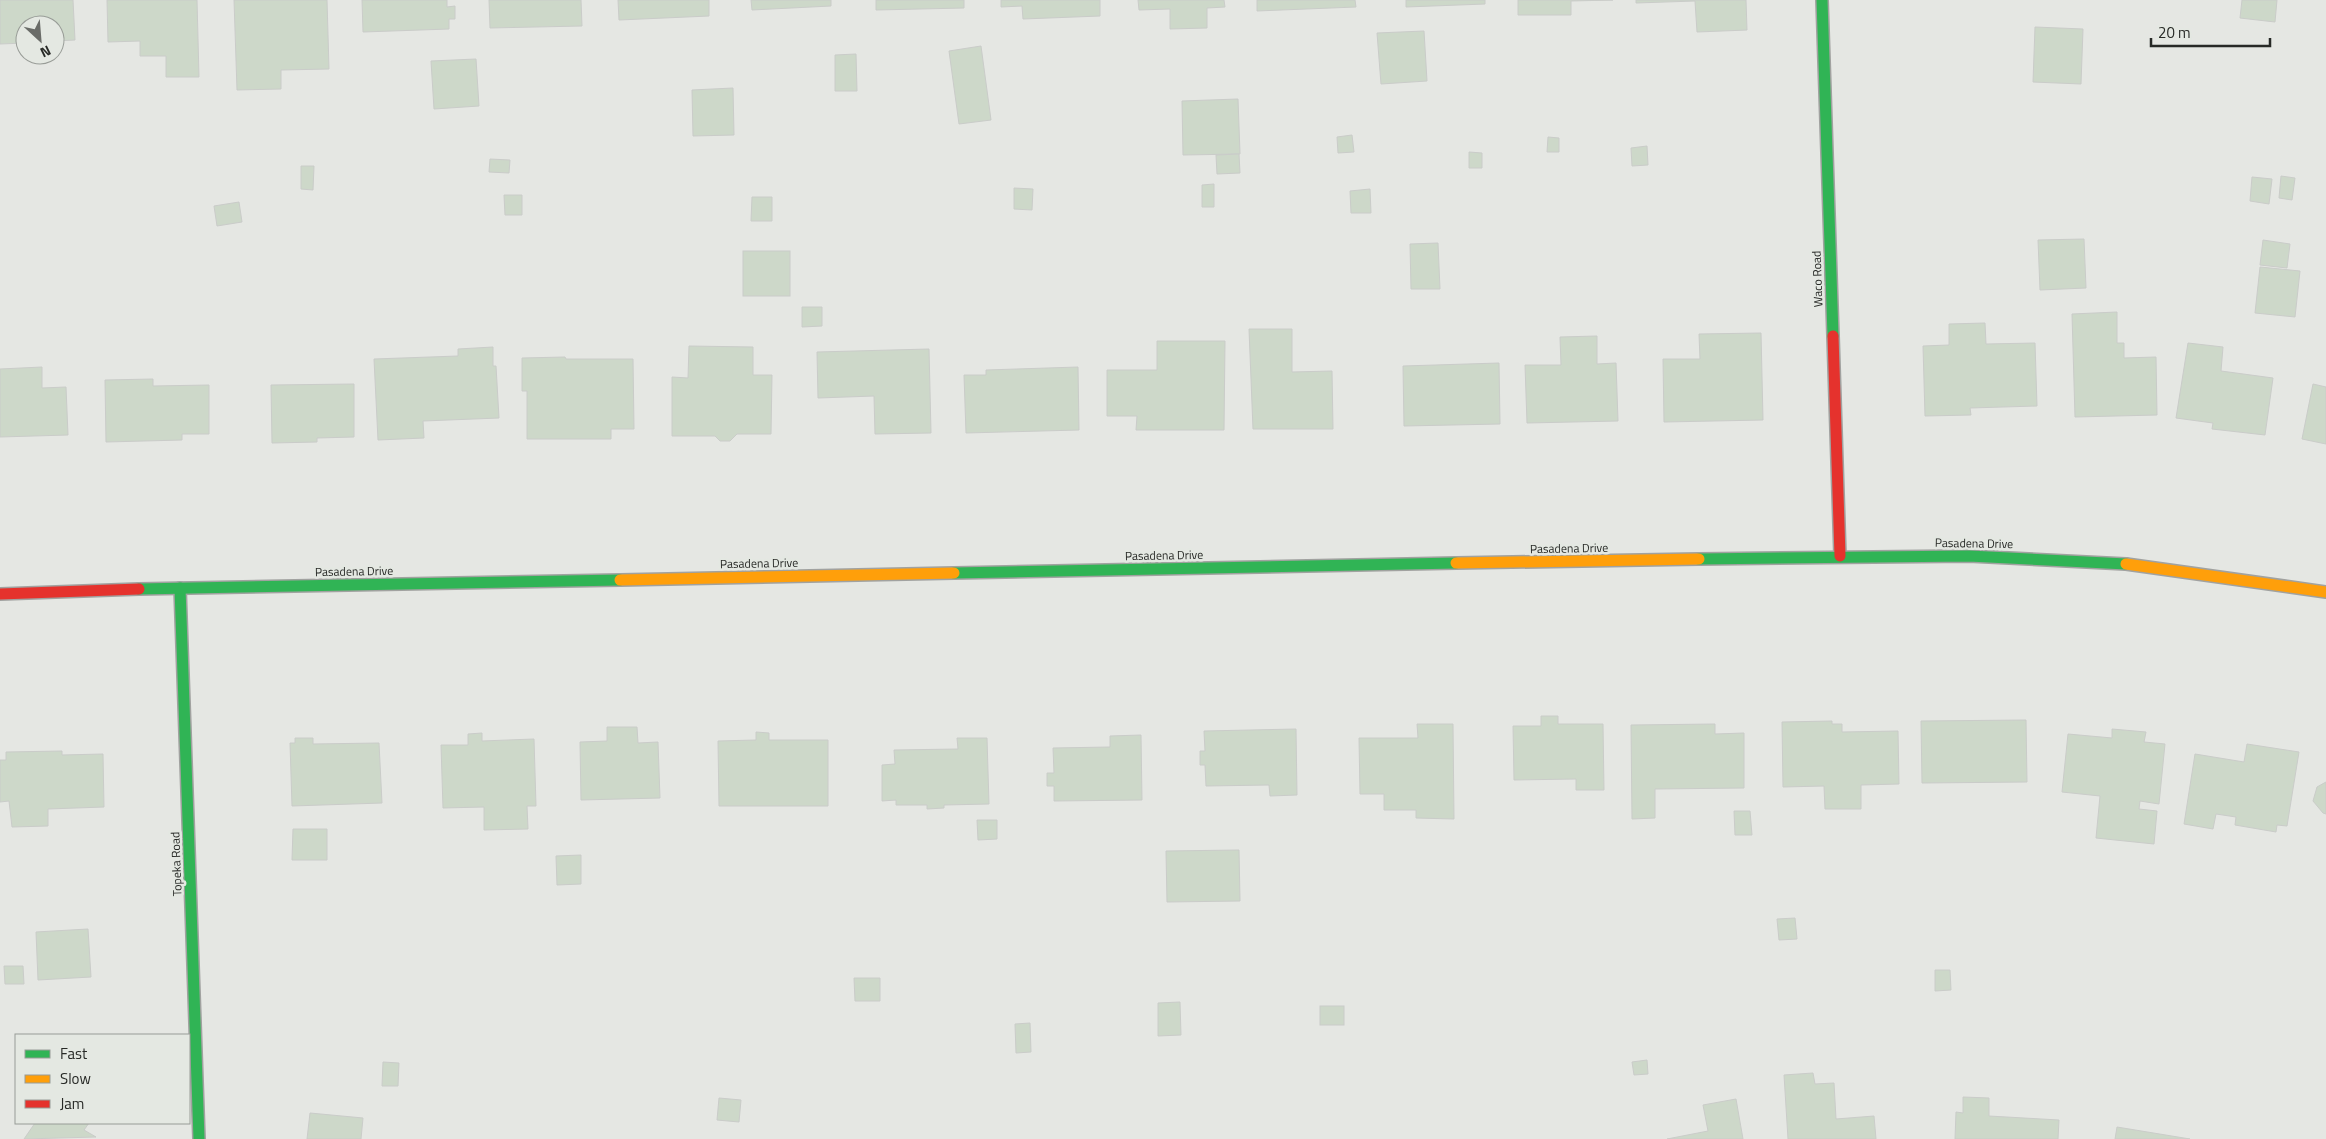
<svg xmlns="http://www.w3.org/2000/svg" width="2326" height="1139" viewBox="0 0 2326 1139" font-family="'Titillium Web',sans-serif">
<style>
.building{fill:#cdd8c9;stroke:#caccc9}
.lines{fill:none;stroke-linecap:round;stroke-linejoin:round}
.fast-casing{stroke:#a1a2a0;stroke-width:14}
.slow-casing{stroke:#a1a2a0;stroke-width:14}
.jam-casing{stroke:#a1a2a0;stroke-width:14}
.fast{stroke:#30b455;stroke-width:11}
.slow{stroke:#ff9f0a;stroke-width:11}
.jam{stroke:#e5322d;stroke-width:11}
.labels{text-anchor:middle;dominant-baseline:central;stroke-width:5;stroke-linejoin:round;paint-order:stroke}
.street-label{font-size:12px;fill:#272926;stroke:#e4e8e2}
</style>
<rect width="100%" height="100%" fill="#e5e7e3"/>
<g class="building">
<polygon points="0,0 73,0 75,40 55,41 55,25 25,25 25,43 0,44"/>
<polygon points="107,0 197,0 199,77 166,77 166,56 140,56 140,41 108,42"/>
<polygon points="234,0 327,0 329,69 281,70 281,89 237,90"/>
<polygon points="362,0 447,0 447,7 455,6 455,19 449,19 449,29 363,32"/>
<polygon points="489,0 581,0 582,26 490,28"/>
<polygon points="618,0 709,0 709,16 619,20"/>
<polygon points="751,0 831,0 831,6 752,10"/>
<polygon points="876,0 964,0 964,8 876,10"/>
<polygon points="1001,0 1100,0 1100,16 1023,19 1022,6 1001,7"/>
<polygon points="1138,0 1224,0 1225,7 1207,8 1207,28 1170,29 1170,9 1139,10"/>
<polygon points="1257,0 1355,0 1356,7 1257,11"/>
<polygon points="1406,0 1485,0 1485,4 1406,7"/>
<polygon points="1518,0 1613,0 1571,1 1571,15 1518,15"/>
<polygon points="1636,0 1746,0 1747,30 1697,32 1695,1 1636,3"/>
<polygon points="2242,0 2277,0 2275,22 2240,18"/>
<polygon points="2035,27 2083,29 2081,84 2033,82"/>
<polygon points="1424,31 1427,81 1381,84 1377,33"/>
<polygon points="981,46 991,120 959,124 949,51"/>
<polygon points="856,54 857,91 835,91 835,55"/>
<polygon points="476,59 479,106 434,109 431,61"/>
<polygon points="733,88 734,135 693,136 692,90"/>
<polygon points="1238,99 1240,154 1183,155 1182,101"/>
<polygon points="1352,135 1354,152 1338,153 1337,137"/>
<polygon points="1548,137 1559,138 1559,152 1547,152"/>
<polygon points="1647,146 1648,165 1632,166 1631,148"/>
<polygon points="1469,152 1482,153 1482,168 1469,168"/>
<polygon points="1239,154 1240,173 1217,174 1216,155"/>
<polygon points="490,159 510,160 509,173 489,172"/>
<polygon points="301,166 314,166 313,190 301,189"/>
<polygon points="2281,176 2295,178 2292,200 2279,198"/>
<polygon points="2252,177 2272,179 2269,204 2250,201"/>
<polygon points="1214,184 1214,207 1202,207 1202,185"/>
<polygon points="1014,188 1033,189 1032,210 1014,209"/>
<polygon points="1370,189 1371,213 1351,213 1350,191"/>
<polygon points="504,195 522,195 522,215 505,215"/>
<polygon points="752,197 772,197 772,221 751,221"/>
<polygon points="239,202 242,222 217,226 214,206"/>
<polygon points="2084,239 2086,288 2040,290 2038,240"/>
<polygon points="2263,240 2290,244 2287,268 2260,265"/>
<polygon points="1438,243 1440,289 1411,289 1410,244"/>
<rect x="743" y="251" width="47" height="45"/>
<polygon points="2260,267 2300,271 2295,317 2255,313"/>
<polygon points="802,307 822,307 822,326 802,327"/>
<polygon points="2117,312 2117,343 2124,343 2124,358 2156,357 2157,415 2075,417 2072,314"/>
<polygon points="1985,323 1986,344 2035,343 2037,406 1970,408 1971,415 1925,416 1923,346 1949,345 1949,324"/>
<polygon points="1249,329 1292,329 1292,372 1332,371 1333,429 1253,429"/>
<polygon points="1761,333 1763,420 1664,422 1663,359 1700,359 1699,334"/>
<polygon points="1597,336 1597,364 1616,363 1618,421 1527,423 1525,365 1561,365 1560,337"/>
<polygon points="1157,341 1225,341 1224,430 1136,430 1137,416 1107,416 1107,370 1157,370"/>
<polygon points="2188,343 2223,347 2221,371 2273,378 2265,435 2212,429 2213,423 2176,418"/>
<polygon points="689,346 753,347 753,375 772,375 771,434 737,434 730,441 720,441 715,436 672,436 672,377 688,378"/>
<polygon points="493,347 493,366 496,366 499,418 423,421 424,438 378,440 374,359 458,356 458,349"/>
<polygon points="929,349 931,433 875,434 874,396 818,398 817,352"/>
<polygon points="565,357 566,359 633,359 634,429 611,429 611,439 527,439 527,391 522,391 522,358"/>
<polygon points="1499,363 1500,424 1404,426 1403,366"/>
<polygon points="42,367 42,388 66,387 68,435 0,437 0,369"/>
<polygon points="1078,367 1079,430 966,433 964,375 986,375 986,370"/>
<polygon points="153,379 153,386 209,385 209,434 182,434 182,440 106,442 105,380"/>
<polygon points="354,384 354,437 317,438 317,442 272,443 271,385"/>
<polygon points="2313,384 2326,387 2326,444 2302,439"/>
<polygon points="1541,716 1558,716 1558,724 1603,724 1604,790 1576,790 1576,779 1514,780 1513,726 1541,726"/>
<polygon points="2026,720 2027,782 1922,783 1921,721"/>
<polygon points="1832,721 1832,724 1842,724 1842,732 1898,731 1899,784 1861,785 1861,809 1825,809 1824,786 1783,787 1782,722"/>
<polygon points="1417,724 1453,724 1454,819 1416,818 1416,810 1384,810 1384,794 1360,794 1359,738 1418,738"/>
<polygon points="1715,724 1715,734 1744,733 1744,788 1655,789 1655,818 1632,819 1631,725"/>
<polygon points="607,727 637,727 638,743 658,742 660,798 581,800 580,742 607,741"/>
<polygon points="1296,729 1297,795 1270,796 1269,785 1206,786 1205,765 1200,765 1200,751 1205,751 1204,731"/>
<polygon points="2112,729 2146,732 2144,742 2165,744 2159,804 2140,801 2139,809 2157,811 2154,844 2096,838 2100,796 2062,792 2068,734 2112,738"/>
<polygon points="756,732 769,733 769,740 828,740 828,806 719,806 718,741 756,740"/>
<polygon points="482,733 482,741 534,739 536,806 527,806 528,829 484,830 484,807 443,808 441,745 468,745 468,734"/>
<polygon points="1141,735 1142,800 1054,801 1054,786 1047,786 1047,773 1054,773 1053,748 1110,747 1110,736"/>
<polygon points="295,738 313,738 313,744 379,743 382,803 292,806 290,743 295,743"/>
<polygon points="957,738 987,738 989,804 944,805 944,808 927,809 927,805 896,805 896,800 882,801 882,765 895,764 894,750 958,749"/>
<polygon points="2247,744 2299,752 2287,826 2277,825 2276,832 2235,825 2236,817 2216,814 2213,829 2184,824 2195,754 2244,762"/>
<polygon points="62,751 62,755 103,754 104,807 48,809 48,826 12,827 9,801 0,802 0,760 6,760 6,752"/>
<polygon points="2326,782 2326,814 2323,813 2313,801 2317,787"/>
<polygon points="1734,811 1750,811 1752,835 1735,835"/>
<polygon points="977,820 997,820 997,839 978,840"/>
<polygon points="293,829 327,829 327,860 292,860"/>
<polygon points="1239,850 1240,901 1167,902 1166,851"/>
<polygon points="581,855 581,884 557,885 556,856"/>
<polygon points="1795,918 1797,939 1779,940 1777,919"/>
<polygon points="88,929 91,977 38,980 36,932"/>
<polygon points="4,966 23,966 24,984 5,984"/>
<polygon points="1935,970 1950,970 1951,990 1935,991"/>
<polygon points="854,978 880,978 880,1001 855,1001"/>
<polygon points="1180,1002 1181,1035 1158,1036 1158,1003"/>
<rect x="1320" y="1006" width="24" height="19"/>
<polygon points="1030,1023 1031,1052 1016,1053 1015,1024"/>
<polygon points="1647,1060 1648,1074 1634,1075 1632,1062"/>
<polygon points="383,1062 399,1063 398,1086 382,1086"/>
<polygon points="1813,1073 1815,1084 1834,1083 1836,1119 1874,1116 1876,1139 1788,1139 1784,1075"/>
<polygon points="1963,1097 1989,1098 1989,1116 2059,1120 2058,1139 1955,1139 1956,1112 1963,1113"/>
<polygon points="719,1098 741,1100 739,1122 717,1120"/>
<polygon points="1736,1099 1743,1139 1667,1139 1708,1131 1703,1105"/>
<polygon points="310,1113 363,1118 361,1139 307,1139"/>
<polygon points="35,1123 89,1123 84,1130 96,1137 24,1139"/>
<polygon points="2117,1127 2190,1139 2115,1139"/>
</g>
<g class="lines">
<defs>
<g id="fast">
<polyline points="1822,0 1833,336"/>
<polyline points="1699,559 1969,556 2126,564"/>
<polyline points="954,573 1456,563"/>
<polyline points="180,588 199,1139"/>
<polyline points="139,589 620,580"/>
</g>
<g id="slow">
<polyline points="1456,563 1699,559"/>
<polyline points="2126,564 2326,592"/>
<polyline points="620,580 954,573"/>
</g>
<g id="jam">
<polyline points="1833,336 1840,556"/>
<polyline points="0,594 139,589"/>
</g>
</defs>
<use href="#fast" class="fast-casing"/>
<use href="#slow" class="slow-casing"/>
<use href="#jam" class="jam-casing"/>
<use href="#fast" class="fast"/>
<use href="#slow" class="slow"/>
<use href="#jam" class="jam"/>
</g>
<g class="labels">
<g class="street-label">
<text transform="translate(1817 279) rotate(-92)">Waco Road</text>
<text transform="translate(1974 543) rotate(1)">Pasadena Drive</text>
<text transform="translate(1569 548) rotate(-1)">Pasadena Drive</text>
<text transform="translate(1164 555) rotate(-1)">Pasadena Drive</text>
<text transform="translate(759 563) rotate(-1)">Pasadena Drive</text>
<text transform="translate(354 571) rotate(-1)">Pasadena Drive</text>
<text transform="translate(176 864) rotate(-92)">Topeka Road</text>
</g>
</g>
<rect x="15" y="1034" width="175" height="90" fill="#e4e8e2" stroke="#989c97"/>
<rect x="25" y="1050" width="25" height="8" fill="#30b455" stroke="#989c97"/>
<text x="60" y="1059" font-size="15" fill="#272926">Fast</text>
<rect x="25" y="1075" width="25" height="8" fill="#ff9f0a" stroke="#989c97"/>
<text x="60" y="1084" font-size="15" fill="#272926">Slow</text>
<rect x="25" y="1100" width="25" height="8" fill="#e5322d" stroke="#989c97"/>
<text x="60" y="1109" font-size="15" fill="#272926">Jam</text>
<g transform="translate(40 40) rotate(154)"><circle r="24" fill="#e4e8e2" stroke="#989c97"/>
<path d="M0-4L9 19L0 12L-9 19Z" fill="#6a6c68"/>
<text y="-8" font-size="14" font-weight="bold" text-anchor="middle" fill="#272926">N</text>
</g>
<path d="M2151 38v8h119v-8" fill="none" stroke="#272926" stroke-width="2.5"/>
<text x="2158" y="38" font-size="15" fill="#272926" stroke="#e4e8e2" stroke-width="4" paint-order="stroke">20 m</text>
</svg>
